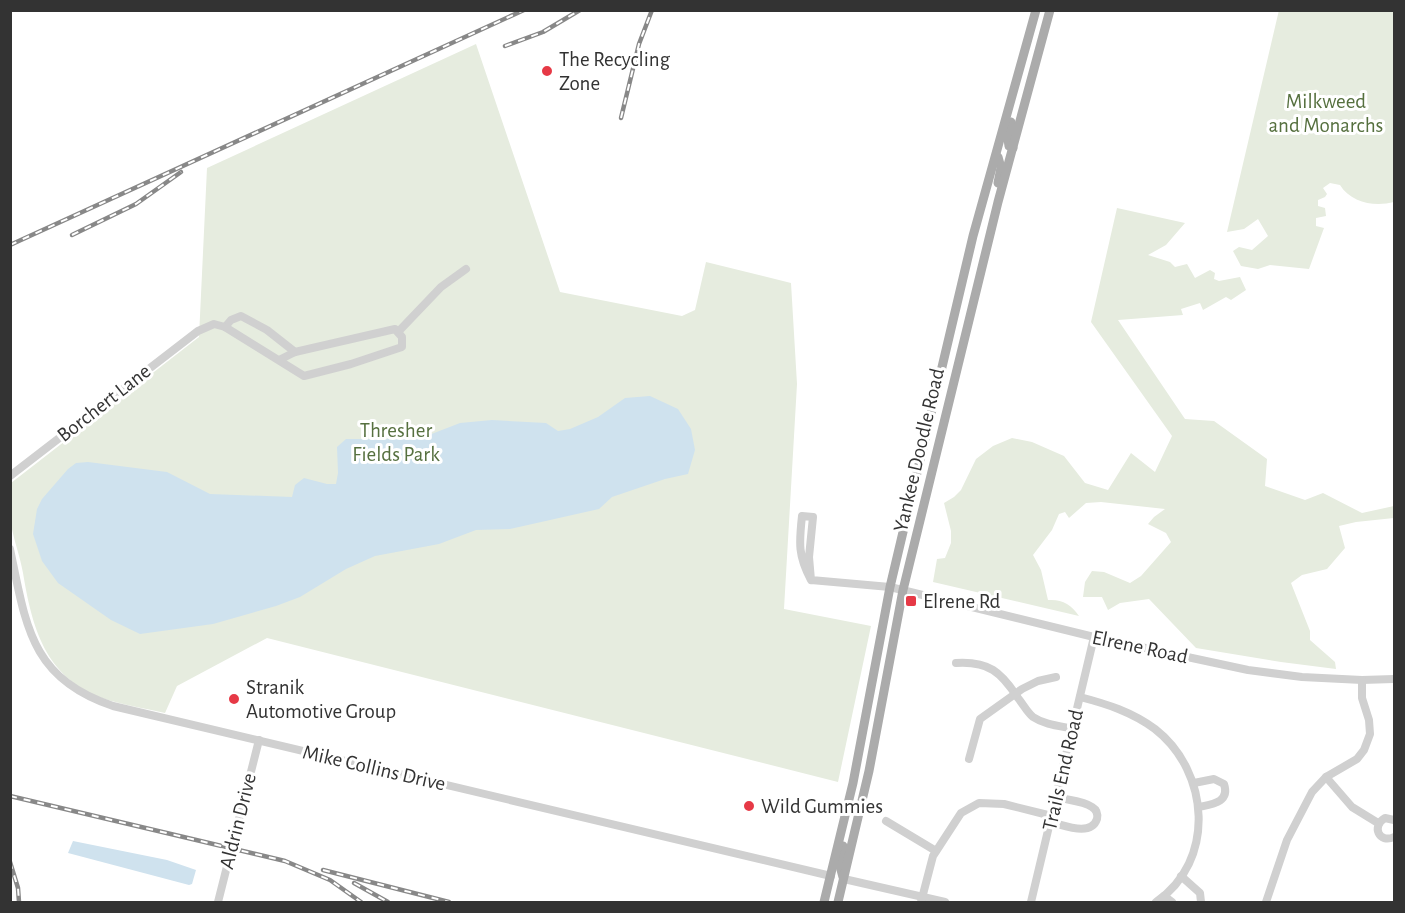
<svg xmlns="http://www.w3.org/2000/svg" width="1405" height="913" viewBox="0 0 1405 913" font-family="'Alegreya Sans',sans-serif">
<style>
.green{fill:#e6ecdf}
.water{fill:#cfe2ee}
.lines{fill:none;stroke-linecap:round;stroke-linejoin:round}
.minor{stroke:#d0d0d0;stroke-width:8}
.major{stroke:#ababab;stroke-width:9}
.rail-casing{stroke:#888;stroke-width:4.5}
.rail{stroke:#fff;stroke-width:2;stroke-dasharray:7;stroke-linecap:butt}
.poi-dot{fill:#e63946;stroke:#fff;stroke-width:2}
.labels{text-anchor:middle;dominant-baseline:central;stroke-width:6;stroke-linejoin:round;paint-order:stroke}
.poi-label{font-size:21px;fill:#333;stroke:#fff;text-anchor:start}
.park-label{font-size:21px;fill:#56703f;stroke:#fff}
.street-label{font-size:21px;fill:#333;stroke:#fff}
</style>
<rect width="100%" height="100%" fill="#fff"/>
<g class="green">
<path d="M1279 10 1394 11V202C1375 207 1351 203 1340 185L1330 183 1323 188 1327 194 1325 197 1318 200V206L1325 208 1326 216 1316 218V226L1324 228 1309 269 1270 265 1258 269 1241 266 1233 251 1239 247 1252 250 1268 236 1258 219 1244 229 1227 232Z"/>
<path d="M476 44 560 292 682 316 695 310 706 262 791 283 797 384 784 609 871 626 838 782 267 638 177 686 165 713C144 708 122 705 102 698 45 677 32 627 23 573 20 556 14 541 11 524 8 511 11 496 11 483L199 337 207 168Z"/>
<path d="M1117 208 1185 223 1166 245 1148 255 1170 262 1175 267 1187 264 1195 278 1210 270 1215 273 1214 279 1219 281 1240 277 1246 290 1231 300 1226 297 1203 310 1200 303 1181 309 1183 315 1118 320 1185 419 1214 421 1267 459 1265 486 1305 500 1323 493 1362 513 1394 506V518L1356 522 1339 526 1345 548 1327 569 1302 575 1291 583 1310 631V640L1335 662 1336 669 1281 662 1196 648 1149 599 1120 603 1108 610 1102 597H1083L1085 582 1092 571 1104 572 1130 583 1141 576 1171 542 1166 533 1148 524 1154 517 1165 509 1101 502 1086 503 1069 518 1065 512 1059 514 1052 530 1033 555 1041 570 1048 600C1062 599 1071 604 1079 616L933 582 937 559 945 558 951 543V531L944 503 954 497 961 490 976 459 993 446 1012 438 1032 442 1064 456 1085 483 1108 490 1131 453 1155 472 1172 436 1091 322Z"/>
</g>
<g class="water">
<polygon points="650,396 678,409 691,429 695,450 688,474 665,479 612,497 599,509 510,529 476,530 439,544 375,556 346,569 300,597 276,606 213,624 140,634 111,620 58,583 42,561 33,534 37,509 42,499 68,469 76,463 88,462 167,472 210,494 292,497 295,485 304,478 327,484 336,484 338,473 337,447 346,439 386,439 429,435 460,423 492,420 546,423 558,431 570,429 598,417 625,398"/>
<polygon points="73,841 167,860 196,870 192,884 189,885 68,853"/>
</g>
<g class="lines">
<g class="minor">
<polyline points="225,327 231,320 241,316 267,330 295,352"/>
<polyline points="398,332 441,287 466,269"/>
<polyline points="10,476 198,331 214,324 225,327 304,376 351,364 402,347 402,337 395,329 295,352 279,360"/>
<path d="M10 549C26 625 30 678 113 706L831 876"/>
<path d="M811 580C798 556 799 543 802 516L813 517 809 557 811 580 890 587 1094 637 1248 670 1302 677 1362 680 1394 679"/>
<path d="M956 663C989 661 1001 672 1018 698 1023 704 1027 712 1033 717 1045 725 1060 726 1074 729"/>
<path d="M1080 697C1107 704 1132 712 1155 729 1210 772 1216 861 1156 902"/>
<polyline points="969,759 980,719 1022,689 1038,681 1056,677"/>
<polyline points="1326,777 1352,807 1378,823"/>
<path d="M1194 783 1214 779 1224 784C1230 802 1213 804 1199 807"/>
<path d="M1394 820 1385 818C1371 826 1379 844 1394 837"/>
<polyline points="886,821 936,851"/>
<path d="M1050 822C1064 825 1091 837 1097 819 1098 814 1097 810 1092 807 1084 801 1067 800 1056 797"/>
<polyline points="1181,876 1200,893 1201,902"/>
<polyline points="844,879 945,902"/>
<polyline points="1164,896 1172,902"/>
<polyline points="218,902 259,740"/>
<polyline points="921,902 933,856 961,813 979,803 1004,804 1052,816"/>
<polyline points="1031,902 1094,637"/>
<polyline points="1266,902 1287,840 1312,792 1326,777 1357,759 1364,750 1370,734 1369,720 1362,698 1362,680"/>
</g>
<g class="major">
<polyline points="1011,122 1008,139 1009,146 1013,148"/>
<polyline points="996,156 998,157 1001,168 998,183"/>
<polyline points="843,877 840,866 843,846"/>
<polyline points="824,902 853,783 890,587 973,236 1036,10"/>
<polyline points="838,902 869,771 903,590 998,202 1050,10"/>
</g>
<defs>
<g id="rail">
<polyline points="505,46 543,32 580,10"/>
<polyline points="621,118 639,44 652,10"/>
<polyline points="72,235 136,204 181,172"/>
<polyline points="10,245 524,10"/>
<polyline points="10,796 285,861 330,880 361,902"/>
<polyline points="10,862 18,888 19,902"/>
<polyline points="323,870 449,902"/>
<polyline points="354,883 388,902"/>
</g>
</defs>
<use href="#rail" class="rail-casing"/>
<use href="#rail" class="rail"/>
</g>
<g class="poi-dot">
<circle cx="547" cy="71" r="6"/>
<rect x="905" y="595" width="12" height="12" rx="3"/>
<circle cx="234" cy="699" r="6"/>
<circle cx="749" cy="806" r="6"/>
</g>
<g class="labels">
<g class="poi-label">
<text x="559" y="59">The Recycling<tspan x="559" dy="24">Zone</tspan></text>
<text x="923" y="601">Elrene Rd</text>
<text x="246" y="687">Stranik<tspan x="246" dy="24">Automotive Group</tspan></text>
<text x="761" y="806">Wild Gummies</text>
</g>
<g class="park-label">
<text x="1326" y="101">Milkweed<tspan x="1326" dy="24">and Monarchs</tspan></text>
<text x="396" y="430">Thresher<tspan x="396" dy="24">Fields Park</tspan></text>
</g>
<g class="street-label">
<text transform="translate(104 403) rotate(-38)">Borchert Lane</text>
<text transform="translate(919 450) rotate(-77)">Yankee Doodle Road</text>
<text transform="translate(1140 647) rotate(12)">Elrene Road</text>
<text transform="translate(374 768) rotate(13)">Mike Collins Drive</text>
<text transform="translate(1063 770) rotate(-77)">Trails End Road</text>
<text transform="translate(238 821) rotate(-76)">Aldrin Drive</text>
</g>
</g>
<rect width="1405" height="913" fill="none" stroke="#333333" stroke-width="24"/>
</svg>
